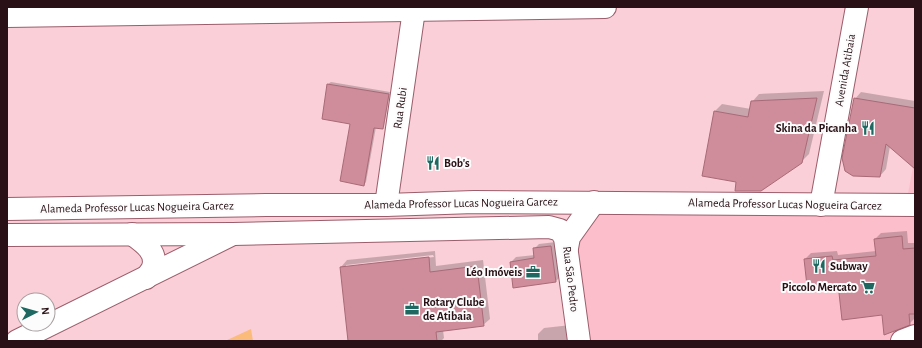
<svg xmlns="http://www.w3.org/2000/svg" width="922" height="348" viewBox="0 0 922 348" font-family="'Alegreya Sans',sans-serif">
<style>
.built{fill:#fdbecb}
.green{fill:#fbbb7a}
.shadow{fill:#0003;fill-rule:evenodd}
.building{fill:#cf8d9b;stroke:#a96a77}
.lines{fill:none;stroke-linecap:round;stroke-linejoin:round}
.minor-casing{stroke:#9b5d6b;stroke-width:24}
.major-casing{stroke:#9b5d6b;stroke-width:24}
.minor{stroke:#fff;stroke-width:22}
.major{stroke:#fff;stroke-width:22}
.labels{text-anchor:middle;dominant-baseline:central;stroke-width:4;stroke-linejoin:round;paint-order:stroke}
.street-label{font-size:12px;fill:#281016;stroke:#fcfcfc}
.poi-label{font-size:12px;font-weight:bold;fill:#281016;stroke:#fcfcfc;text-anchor:end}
</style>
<rect width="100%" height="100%" fill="#facfd7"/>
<g class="built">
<polygon points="915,158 915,198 907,199 913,167"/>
<polygon points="594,202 915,209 915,333 893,341 579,341 574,229"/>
</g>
<polygon class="green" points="251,329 253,341 225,341"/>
<g class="shadow">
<polygon points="331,82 390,92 384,126 382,128 376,127 366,182 364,185 351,123 323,118 328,84"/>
<polygon points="824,91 809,154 801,162 738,182 715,111 722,104 751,109 752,102 759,94"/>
<polygon points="861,92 915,101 915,164 890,146 886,169 880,176 855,99"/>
<polygon points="907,231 908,243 915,243 915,318 909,324 883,314 805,259 811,253 837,251 838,255 876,251 875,239 881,233"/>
<polygon points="556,242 560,277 556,281 511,262 516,257 535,255 534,249 539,244"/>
<path d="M435 251 436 266 483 260 490 319 483 325 443 330 444 338 441 341H349L341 267 347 260ZM433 255 434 257 346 267V265Z"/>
<polygon points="571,325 573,341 538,341 538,334 544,328"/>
</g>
<g class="building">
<polygon points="327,84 389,94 383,129 374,128 364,186 340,181 350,124 322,119"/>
<polygon points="817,98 802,163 761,191 735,191 736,182 702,176 714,111 748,117 751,101"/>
<polygon points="854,98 915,108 915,169 886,144 880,177 853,176 845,171 842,158"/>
<polygon points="902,236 903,249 915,248 915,314 909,314 910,325 884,335 882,315 842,320 838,284 807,286 804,259 832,256 833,260 876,256 874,239"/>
<polygon points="551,246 556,282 513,288 510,262 534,258 533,248"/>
<polygon points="429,257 430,272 477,266 484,326 436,332 437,341 348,341 340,267"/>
</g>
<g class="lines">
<defs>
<g id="minor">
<polyline points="7,16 605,7"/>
<polyline points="386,205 414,10"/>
<path d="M132 234C143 242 158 252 153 267 152 271 148 275 146 278"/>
<polyline points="17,341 233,234"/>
</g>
<g id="major">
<polyline points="821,205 857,7"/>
<polyline points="7,209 266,205 386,205 474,202 915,205"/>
<polyline points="7,235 233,234 549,227 560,230 565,238 579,341"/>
<polyline points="567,248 569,237 594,202"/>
<polyline points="902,341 915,336"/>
</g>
</defs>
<use href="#minor" class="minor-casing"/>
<use href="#major" class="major-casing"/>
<use href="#minor" class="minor"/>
<use href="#major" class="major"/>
</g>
<defs>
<symbol id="restaurant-bare" viewBox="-9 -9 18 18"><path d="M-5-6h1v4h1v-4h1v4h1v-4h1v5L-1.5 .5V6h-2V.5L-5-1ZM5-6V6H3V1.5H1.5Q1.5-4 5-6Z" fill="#1e6861" stroke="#fcfcfc" stroke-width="2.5" paint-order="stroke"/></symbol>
<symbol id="office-bare" viewBox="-9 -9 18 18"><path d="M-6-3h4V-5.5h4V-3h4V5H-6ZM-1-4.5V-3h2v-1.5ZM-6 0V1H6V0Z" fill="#1e6861" stroke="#fcfcfc" stroke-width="2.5" paint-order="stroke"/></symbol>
<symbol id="supermarket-bare" viewBox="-9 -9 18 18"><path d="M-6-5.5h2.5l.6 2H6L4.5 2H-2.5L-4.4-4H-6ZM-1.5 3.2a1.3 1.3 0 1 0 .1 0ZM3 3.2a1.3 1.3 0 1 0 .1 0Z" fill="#1e6861" stroke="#fcfcfc" stroke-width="2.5" paint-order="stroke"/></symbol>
</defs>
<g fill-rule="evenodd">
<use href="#restaurant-bare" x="858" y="118" width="20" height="20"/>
<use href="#restaurant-bare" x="423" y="153" width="20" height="20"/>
<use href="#restaurant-bare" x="809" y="256" width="20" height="20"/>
<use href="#office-bare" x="523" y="262" width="20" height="20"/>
<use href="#supermarket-bare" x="858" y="277" width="20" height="20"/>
<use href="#office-bare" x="402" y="299" width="20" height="20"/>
</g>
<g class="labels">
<g class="street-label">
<text transform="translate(845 70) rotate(-80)">Avenida Atibaia</text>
<text transform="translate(400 108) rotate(-82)">Rua Rubi</text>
<text transform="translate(461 203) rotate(-1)">Alameda Professor Lucas Nogueira Garcez</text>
<text transform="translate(785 204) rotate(1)">Alameda Professor Lucas Nogueira Garcez</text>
<text transform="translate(137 207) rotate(-1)">Alameda Professor Lucas Nogueira Garcez</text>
<text transform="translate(571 279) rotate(83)">Rua São Pedro</text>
</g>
<g class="poi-label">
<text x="857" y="128">Skina da Picanha</text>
<text x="444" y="163" text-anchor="start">Bob's</text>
<text x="830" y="266" text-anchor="start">Subway</text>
<text x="522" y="272">Léo Imóveis</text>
<text x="857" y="287">Piccolo Mercato</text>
<text x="423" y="302" text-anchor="start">Rotary Clube<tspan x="423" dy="14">de Atibaia</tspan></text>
</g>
</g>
<rect width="922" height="348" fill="none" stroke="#281016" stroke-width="16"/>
<g transform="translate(36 312) rotate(84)"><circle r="19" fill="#fcfcfc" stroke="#a79ea0"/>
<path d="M0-3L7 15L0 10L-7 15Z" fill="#1e6861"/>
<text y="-6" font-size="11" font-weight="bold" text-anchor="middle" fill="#281016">N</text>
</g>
</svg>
